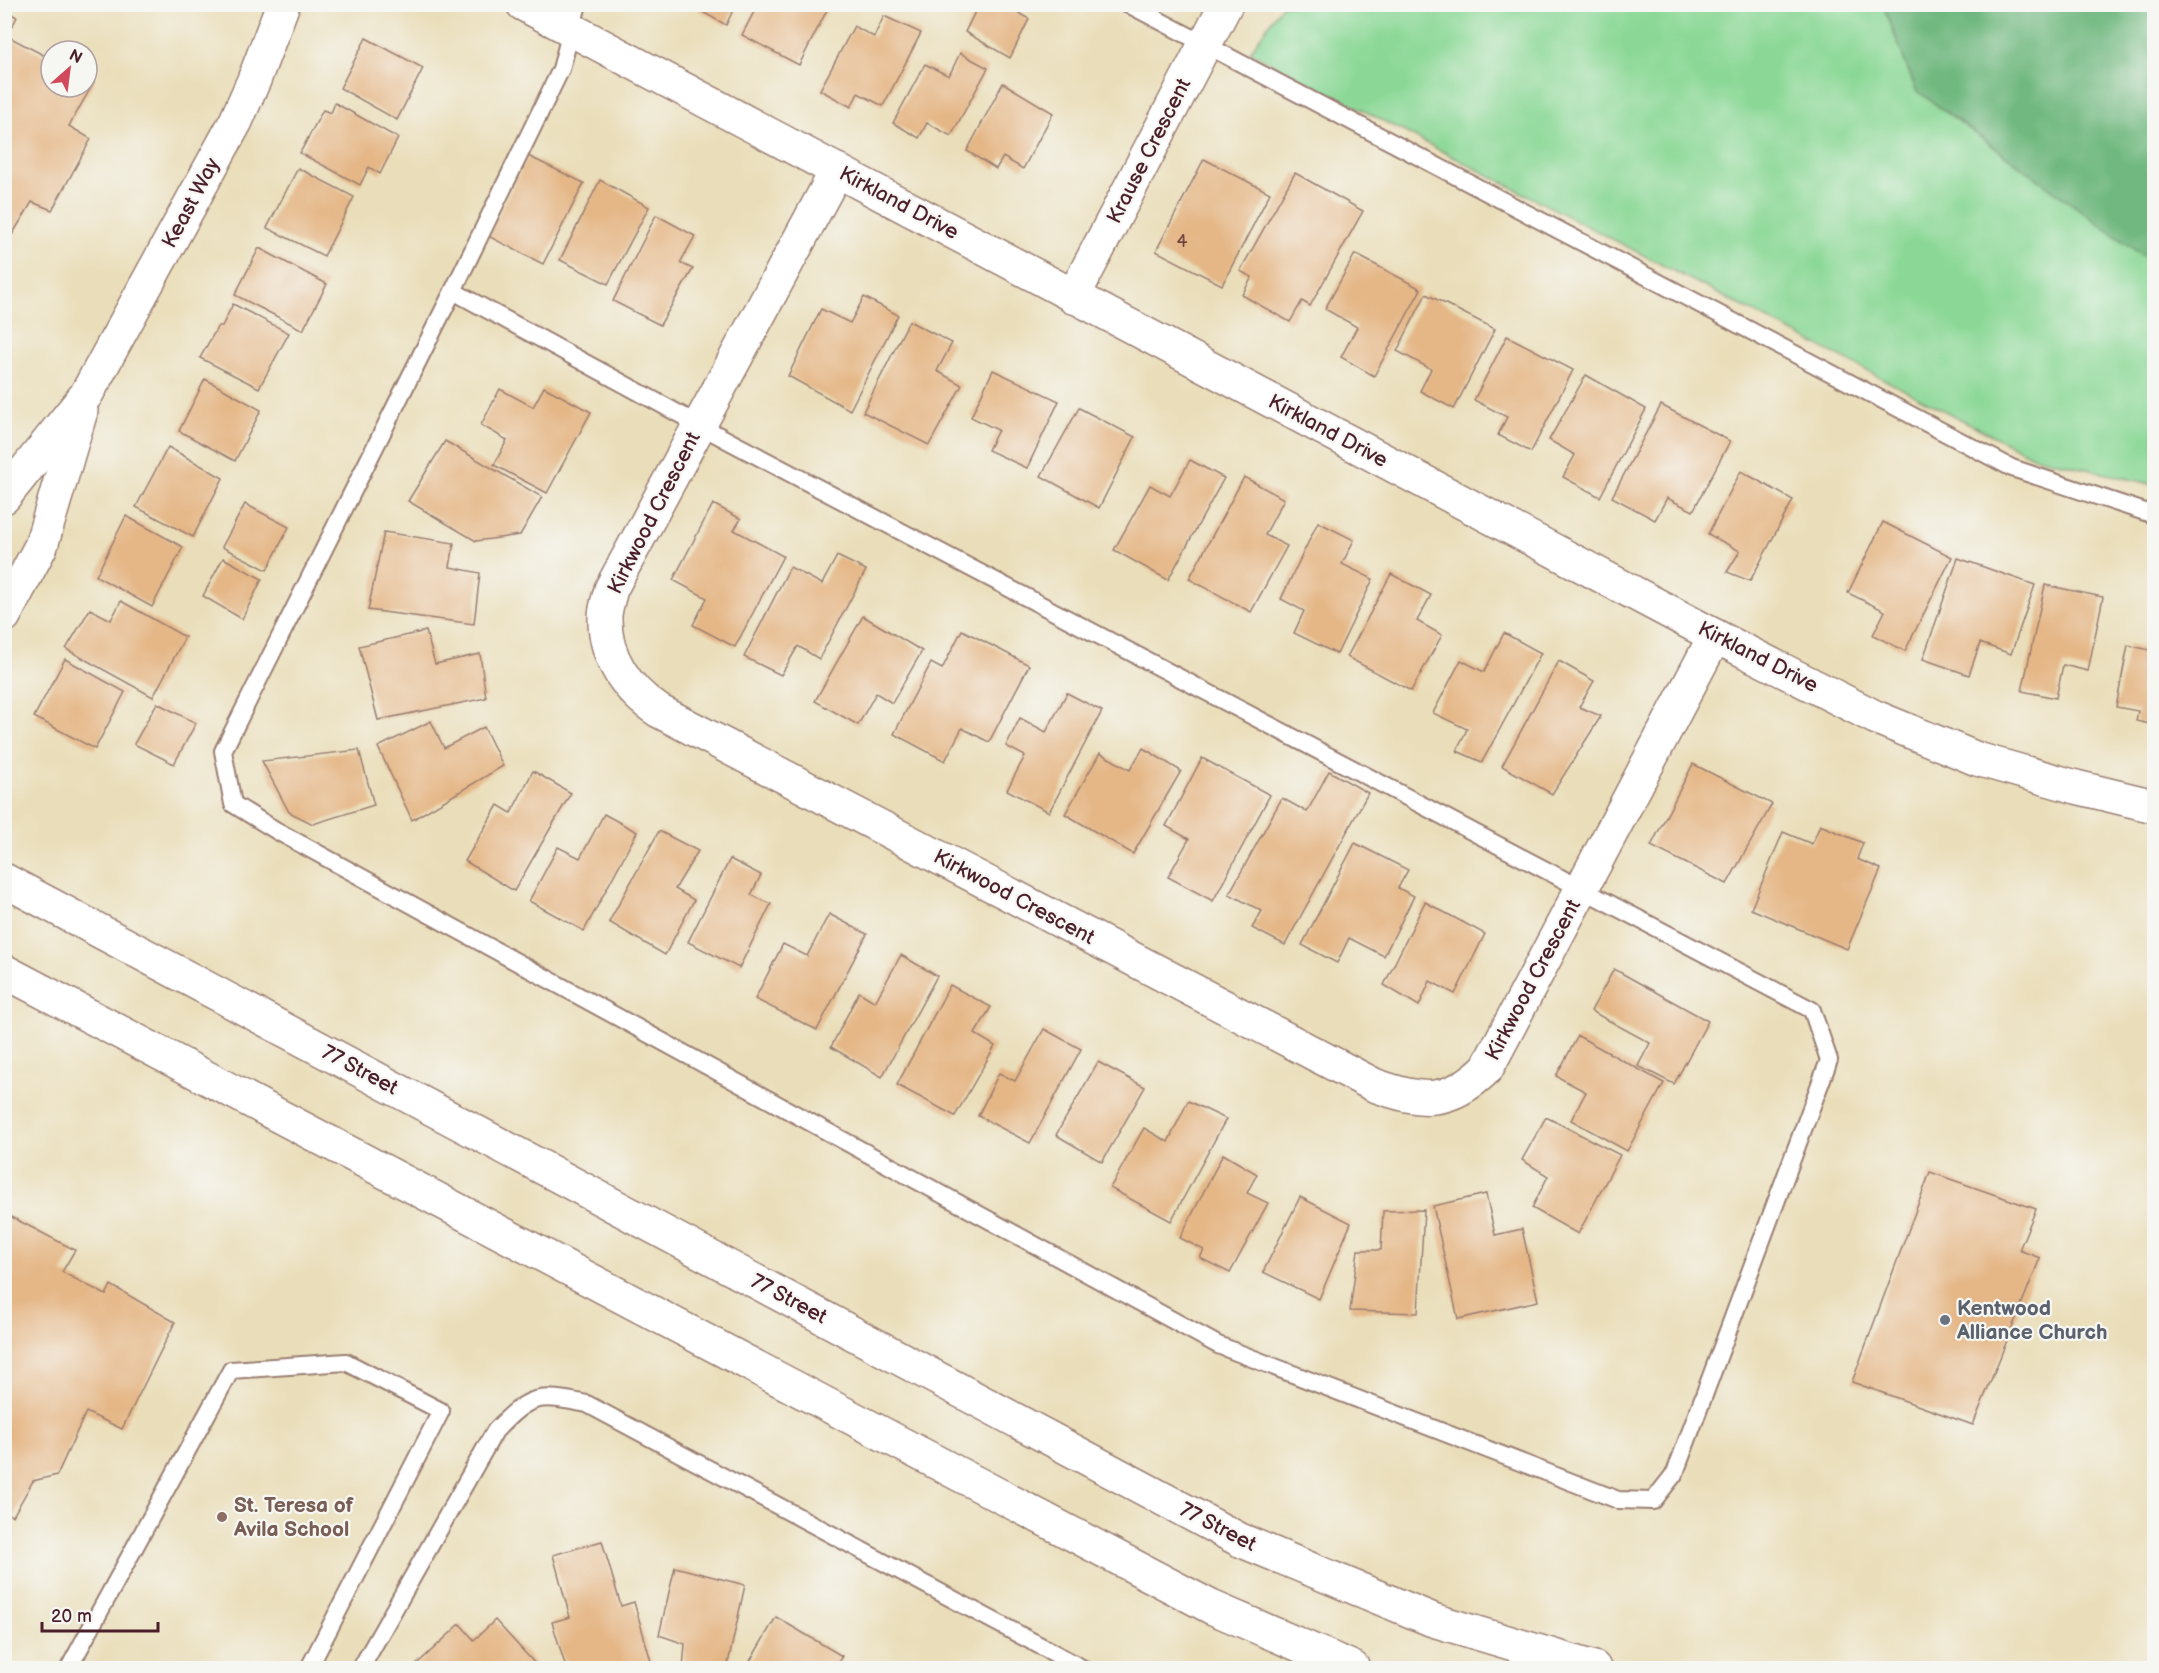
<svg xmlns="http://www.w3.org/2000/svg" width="2159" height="1673" viewBox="0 0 2159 1673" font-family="'Balsamiq Sans',sans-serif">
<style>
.green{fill:#8bd896;stroke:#6a7c60;stroke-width:1.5}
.forest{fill:#70b87f;stroke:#5d6c55;stroke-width:1.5}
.building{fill:#e5b787}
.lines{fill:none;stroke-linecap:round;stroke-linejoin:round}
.service-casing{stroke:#9a7e72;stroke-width:20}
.minor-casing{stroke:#9a7e72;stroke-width:36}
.tertiary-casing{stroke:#9a7e72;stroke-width:36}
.secondary-casing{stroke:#9a7e72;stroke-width:36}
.service{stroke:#fff;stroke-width:16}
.minor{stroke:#fff;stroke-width:33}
.tertiary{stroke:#fff;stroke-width:33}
.secondary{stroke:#fff;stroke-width:33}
.worship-dot{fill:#6b7280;stroke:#f6f6f2;stroke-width:2}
.education-dot{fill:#8d6e63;stroke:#f6f6f2;stroke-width:2}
.labels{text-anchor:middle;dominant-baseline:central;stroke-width:4.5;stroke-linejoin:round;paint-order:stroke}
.number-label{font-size:18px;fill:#714542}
.street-label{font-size:21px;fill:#4a1f2b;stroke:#f6f6f2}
.worship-label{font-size:21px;font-weight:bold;fill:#5b616d;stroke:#f6f6f2;text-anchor:start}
.education-label{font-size:21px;font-weight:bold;fill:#785e54;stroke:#f6f6f2;text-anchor:start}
</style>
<rect width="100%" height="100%" fill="#f6f6f2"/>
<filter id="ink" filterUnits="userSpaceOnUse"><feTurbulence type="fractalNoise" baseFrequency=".0167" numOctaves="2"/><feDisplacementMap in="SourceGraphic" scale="12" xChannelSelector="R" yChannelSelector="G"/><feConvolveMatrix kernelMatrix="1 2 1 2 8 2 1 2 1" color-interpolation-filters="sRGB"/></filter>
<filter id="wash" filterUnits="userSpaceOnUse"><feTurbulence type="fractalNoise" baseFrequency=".008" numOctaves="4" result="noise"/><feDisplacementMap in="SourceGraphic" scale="24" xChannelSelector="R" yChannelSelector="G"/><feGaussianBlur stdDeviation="1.35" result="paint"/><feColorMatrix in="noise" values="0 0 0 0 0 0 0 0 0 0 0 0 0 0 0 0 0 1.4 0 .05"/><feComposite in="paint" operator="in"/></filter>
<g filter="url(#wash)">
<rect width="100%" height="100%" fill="#eadeba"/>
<polygon class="green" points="1282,5 2154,5 2154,485 2032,456 1250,52"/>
<polygon class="forest" points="1883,5 2154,5 2154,264 1916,90"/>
<g id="blocks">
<g class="building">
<polygon points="688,4 736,4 726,25"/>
<polygon points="758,4 830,4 799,65 742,35"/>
<polygon points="979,4 1003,4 1029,19 1010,58 965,32"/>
<polygon points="4,10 17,17 7,36 51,59 51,87 87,87 87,78 94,82 69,126 91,139 52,210 32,202 12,235 4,231"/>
<polygon points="884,16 921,33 883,106 858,93 851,107 820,90 854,26 874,37"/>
<polygon points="366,38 423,68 397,120 340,88"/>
<polygon points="960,53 988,68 951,136 927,123 919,138 893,123 925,64 949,76"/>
<polygon points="1003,83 1053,113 1023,169 1003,157 996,169 967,151"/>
<polygon points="335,103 398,138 380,174 369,167 360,185 300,153 323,110 331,113"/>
<polygon points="528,156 584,183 543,264 488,236"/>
<polygon points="1204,159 1270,193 1222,285 1156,251"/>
<polygon points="298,168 354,197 324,256 267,228"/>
<polygon points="1295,173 1363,211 1310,306 1302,301 1290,322 1242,295 1252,277 1240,271"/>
<polygon points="600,180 649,207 608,284 560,260"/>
<polygon points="656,215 695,236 680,263 693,269 660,325 613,301"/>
<polygon points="259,248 327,284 303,330 235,295"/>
<polygon points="1355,254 1421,289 1374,376 1341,357 1357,327 1325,309"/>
<polygon points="1426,294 1495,329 1454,409 1420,391 1431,369 1397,351"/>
<polygon points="864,297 898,315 850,410 788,376 821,309 850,323"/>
<polygon points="233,304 289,333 259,388 200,358 218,326 222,326"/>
<polygon points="909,321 952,343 937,371 962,385 929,445 863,412"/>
<polygon points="1507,336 1573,370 1531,452 1498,435 1507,417 1474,400"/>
<polygon points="993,370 1059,401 1027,468 988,450 998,430 971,417"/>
<polygon points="1586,375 1646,409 1600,497 1563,477 1575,455 1549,440"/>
<polygon points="205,379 261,410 235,461 179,431"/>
<polygon points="544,387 591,412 547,493 494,465 507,440 481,425 500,389 533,407"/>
<polygon points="1661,405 1730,441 1693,511 1667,498 1655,520 1612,497"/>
<polygon points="1079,408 1135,437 1099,508 1041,476"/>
<polygon points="445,441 542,497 520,535 476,541 408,501"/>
<polygon points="168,447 223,478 193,537 136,507"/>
<polygon points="1190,460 1224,478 1168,580 1114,550 1150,485 1170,496"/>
<polygon points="1741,471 1793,500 1750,581 1727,572 1740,551 1708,534"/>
<polygon points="1244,477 1284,499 1265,535 1287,546 1251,612 1189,579"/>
<polygon points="245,504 289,527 267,570 222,547"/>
<polygon points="713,504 741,519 734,530 783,556 735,647 693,625 707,598 673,580"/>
<polygon points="126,516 183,547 152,607 96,576"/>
<polygon points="1318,522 1354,540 1342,564 1373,579 1337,654 1294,633 1304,611 1281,599"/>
<polygon points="1883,522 1952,557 1905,651 1873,635 1885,611 1848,593"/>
<polygon points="384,532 454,543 450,567 480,573 474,624 368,610"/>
<polygon points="837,556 866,570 819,659 798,646 781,675 744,657 790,567 822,584"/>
<polygon points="223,558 262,579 242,619 203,596"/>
<polygon points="1958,558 2035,585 2011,654 1980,643 1969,675 1923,659"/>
<polygon points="1391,574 1431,595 1417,621 1442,635 1411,691 1347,657"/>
<polygon points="2045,585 2103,597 2088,671 2063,665 2056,698 2022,691"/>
<polygon points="121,601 185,637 153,697 66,649 90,609 111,620"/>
<polygon points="863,616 922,651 892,703 876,693 858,725 815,701"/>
<polygon points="962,630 1029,665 989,742 962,728 945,761 894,734 931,663 942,669"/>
<polygon points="426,631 435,664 480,654 486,698 378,720 359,646"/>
<polygon points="1504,633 1541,653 1482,762 1457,751 1467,729 1433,713 1461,660 1484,672"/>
<polygon points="2128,645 2154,651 2154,725 2136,721 2138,711 2116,707"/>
<polygon points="65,659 125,692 95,749 34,717"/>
<polygon points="1559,661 1594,681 1579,707 1601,716 1552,794 1502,766"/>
<polygon points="1067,693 1102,711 1049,812 1007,790 1025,756 1006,746 1020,718 1046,732"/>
<polygon points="157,703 196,723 174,764 134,744"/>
<polygon points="431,721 444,748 484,727 503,766 412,820 378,747"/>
<polygon points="1143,748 1181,771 1133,854 1065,814 1100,753 1130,770"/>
<polygon points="359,750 374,805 313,824 289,812 262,761"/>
<polygon points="1202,758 1270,795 1213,901 1168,877 1189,839 1166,826"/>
<polygon points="1693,764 1772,804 1727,884 1651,846"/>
<polygon points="533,771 571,793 514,891 465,861 498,805 511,813"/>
<polygon points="1329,771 1368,793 1285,945 1252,928 1262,911 1229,894 1282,798 1307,812"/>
<polygon points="604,814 637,832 584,931 529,901 558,847 580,858"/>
<polygon points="1820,825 1863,843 1857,859 1881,869 1847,949 1751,909 1783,832 1812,844"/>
<polygon points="659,831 698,851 675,889 694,900 665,955 609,922"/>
<polygon points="1355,843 1408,870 1398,888 1414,896 1384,956 1349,938 1337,963 1302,945"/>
<polygon points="730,859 761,875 751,895 771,904 739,968 688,942"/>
<polygon points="1425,902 1485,934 1455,994 1430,981 1419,1006 1384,985"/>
<polygon points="829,914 867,934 817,1030 755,999 783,944 807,956"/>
<polygon points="901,955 937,976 882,1077 831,1047 859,992 875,1002"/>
<polygon points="1614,969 1708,1021 1674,1084 1638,1066 1650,1043 1591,1011"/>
<polygon points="950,985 991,1007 975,1034 995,1046 955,1116 897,1085"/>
<polygon points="1044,1029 1081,1049 1030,1143 978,1116 999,1073 1015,1081"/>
<polygon points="1578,1036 1664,1083 1627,1151 1571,1120 1586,1092 1556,1076"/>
<polygon points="1098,1062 1145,1087 1102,1162 1056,1135"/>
<polygon points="1188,1101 1226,1119 1171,1221 1110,1188 1144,1128 1168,1142"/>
<polygon points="1546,1117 1620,1155 1578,1234 1532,1208 1548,1176 1522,1160"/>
<polygon points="1223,1154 1257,1174 1247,1193 1268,1203 1230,1273 1200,1258 1204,1250 1180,1238"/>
<polygon points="1930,1172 2036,1209 2019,1250 2040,1258 1973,1425 1852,1382"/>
<polygon points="1486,1194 1495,1235 1522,1229 1538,1301 1458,1319 1433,1206"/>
<polygon points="1300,1197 1351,1223 1319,1299 1263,1272"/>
<polygon points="1424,1210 1418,1313 1350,1311 1358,1250 1381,1250 1383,1211"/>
<polygon points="4,1213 75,1250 62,1272 106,1295 111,1285 175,1322 122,1429 86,1412 57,1475 33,1481 13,1516 4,1512"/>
<polygon points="602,1541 621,1606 634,1602 653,1668 566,1668 552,1622 570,1617 553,1555"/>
<polygon points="675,1567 745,1585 727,1668 683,1668 685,1644 659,1635"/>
<polygon points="776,1617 842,1656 835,1668 746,1668"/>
<polygon points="495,1620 539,1668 422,1668 417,1664 460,1624 474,1640"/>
</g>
</g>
</g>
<g filter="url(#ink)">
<use href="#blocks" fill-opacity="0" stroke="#9a7e72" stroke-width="1.5"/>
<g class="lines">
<defs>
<g id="service">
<polyline points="1128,4 2012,468 2154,515"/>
<polyline points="453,291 727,440 1812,1010 1829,1060 1675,1473 1653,1501 1618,1500 1218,1345 277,831 233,804 223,751 453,291 561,69 578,4"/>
<polyline points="69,1668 231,1370 346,1362 441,1411 309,1668"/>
<path d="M361 1668 495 1431C530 1394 538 1394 587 1404L1082 1668"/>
</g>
<g id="minor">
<polyline points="523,4 1715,636 1875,717 1977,759 2076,787 2154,806"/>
<path d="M837 170 611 589C609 598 605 608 605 617 604 657 627 690 659 711L1374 1085C1422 1102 1448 1106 1487 1068L1715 636"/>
<polyline points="1073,297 1226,4"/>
</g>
<g id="tertiary">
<polyline points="4,497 86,395 236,121 254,80 283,4"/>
<polyline points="4,616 41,546 81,411"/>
</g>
<g id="secondary">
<polyline points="4,880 1240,1540 1433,1620 1594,1668"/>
<polyline points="4,971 1211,1607 1353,1668"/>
</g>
</defs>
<use href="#service" class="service-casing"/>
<use href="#minor" class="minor-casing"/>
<use href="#tertiary" class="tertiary-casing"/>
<use href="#secondary" class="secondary-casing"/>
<use href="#service" class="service"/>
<use href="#minor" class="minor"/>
<use href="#tertiary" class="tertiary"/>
<use href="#secondary" class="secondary"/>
</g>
</g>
<circle class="worship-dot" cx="1945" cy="1320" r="6"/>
<circle class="education-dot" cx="222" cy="1517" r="6"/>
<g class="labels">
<g class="number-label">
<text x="1182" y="241">4</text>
</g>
<g class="street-label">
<text transform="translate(1149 151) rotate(-63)">Krause Crescent</text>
<text transform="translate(191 203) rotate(-62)">Keast Way</text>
<text transform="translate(899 203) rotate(28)">Kirkland Drive</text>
<text transform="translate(1328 431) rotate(28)">Kirkland Drive</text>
<text transform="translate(654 513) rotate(-63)">Kirkwood Crescent</text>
<text transform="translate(1758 657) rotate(27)">Kirkland Drive</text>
<text transform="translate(1014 897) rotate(28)">Kirkwood Crescent</text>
<text transform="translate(1533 980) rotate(-62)">Kirkwood Crescent</text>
<text transform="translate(360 1070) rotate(28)">77 Street</text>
<text transform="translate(789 1299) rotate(28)">77 Street</text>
<text transform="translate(1218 1527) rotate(27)">77 Street</text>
</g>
<g class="worship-label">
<text x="1957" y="1308">Kentwood<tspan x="1957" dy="24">Alliance Church</tspan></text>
</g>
<g class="education-label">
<text x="234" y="1505">St. Teresa of<tspan x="234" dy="24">Avila School</tspan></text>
</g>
</g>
<rect width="2159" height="1673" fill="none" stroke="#f6f6f2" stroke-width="24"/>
<g transform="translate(69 69) rotate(28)"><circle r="28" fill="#f6f6f2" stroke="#b1a0a2" stroke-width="1.5"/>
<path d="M0-4.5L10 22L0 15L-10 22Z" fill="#d1495b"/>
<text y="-9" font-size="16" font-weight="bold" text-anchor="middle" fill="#4a1f2b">N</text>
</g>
<path d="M42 1622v9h116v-9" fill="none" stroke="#4a1f2b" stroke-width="3"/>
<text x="51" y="1622" font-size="18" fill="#4a1f2b" stroke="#f6f6f2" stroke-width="4.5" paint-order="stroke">20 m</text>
</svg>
